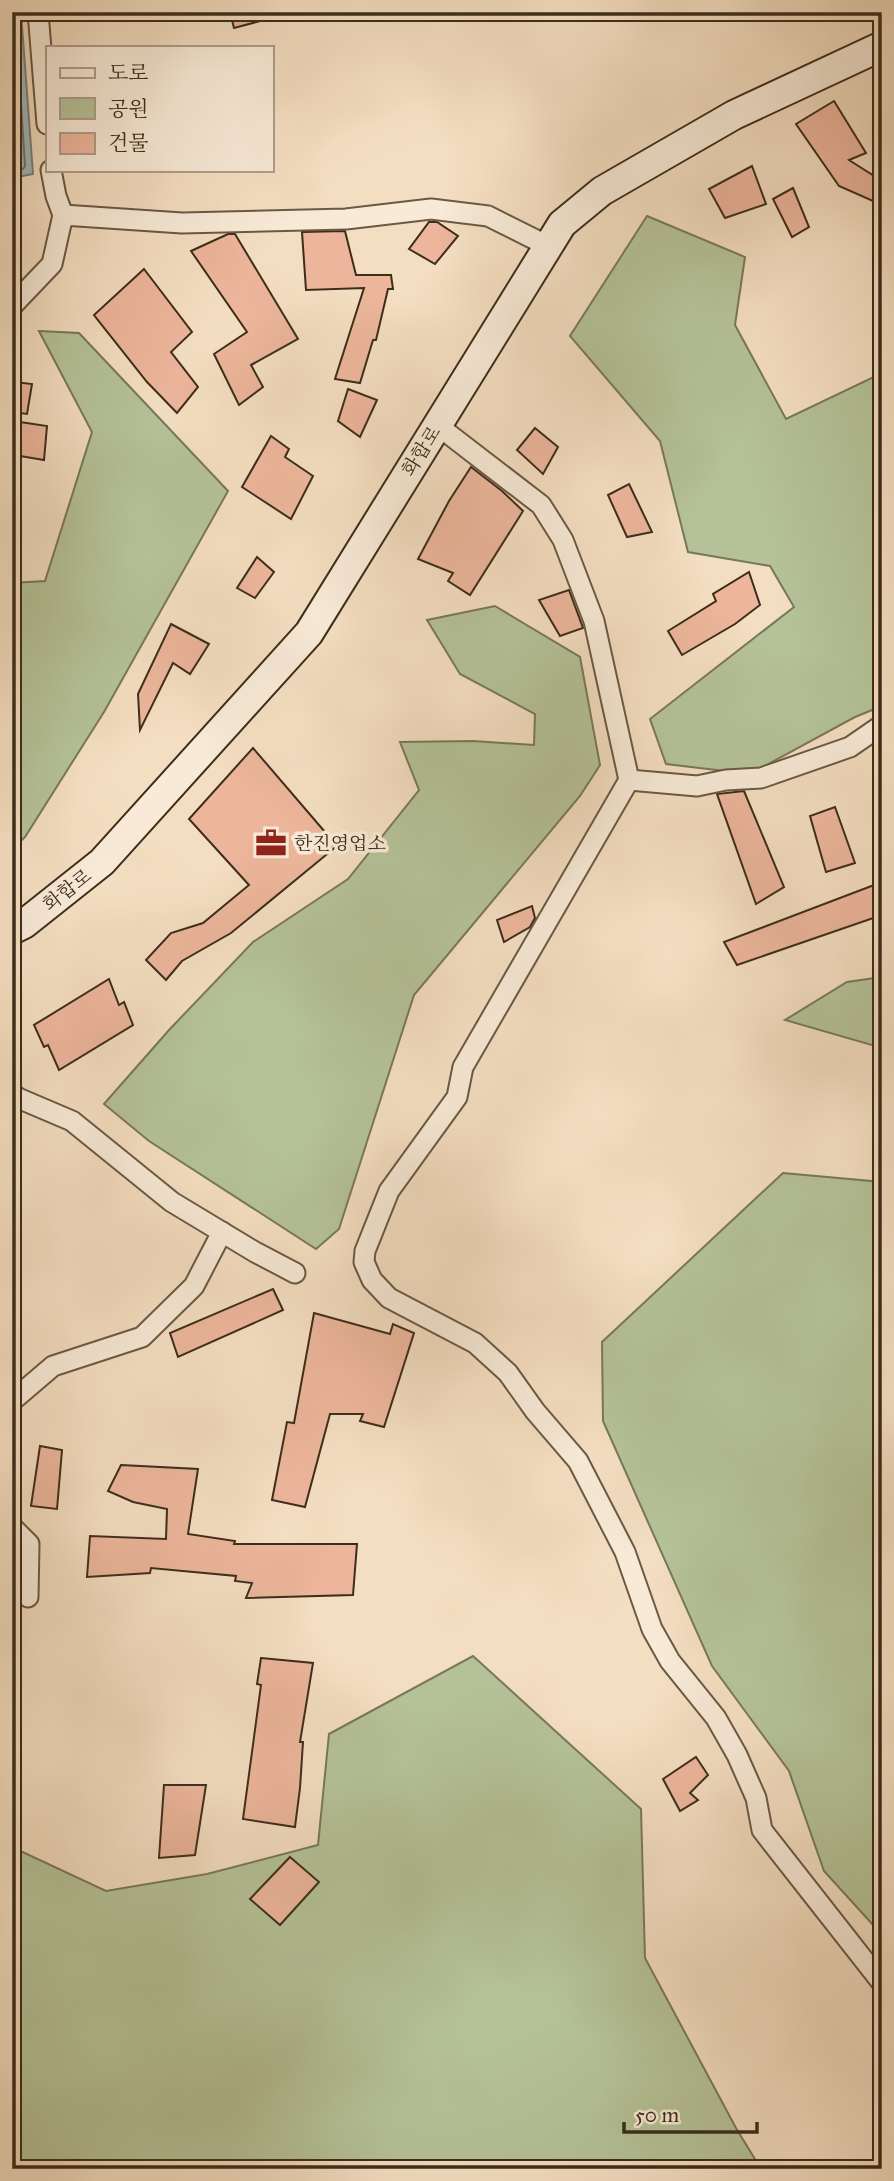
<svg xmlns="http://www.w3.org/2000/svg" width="894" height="2181" viewBox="0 0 894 2181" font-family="'IM FELL Great Primer','Noto Serif KR',serif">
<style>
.green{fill:#b5c298;stroke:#78785a;stroke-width:2}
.water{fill:#a2b9be;stroke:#79817d;stroke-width:2}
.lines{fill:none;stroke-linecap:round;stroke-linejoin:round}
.shore{stroke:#6f736c;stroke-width:2}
.building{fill:#edb69c;stroke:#3c2d1b;stroke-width:2}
.minor-casing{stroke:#6a5944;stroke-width:23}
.secondary-casing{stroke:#3c2d1b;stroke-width:32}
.minor{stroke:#f8ead7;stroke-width:19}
.secondary{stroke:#f8ead7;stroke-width:28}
.labels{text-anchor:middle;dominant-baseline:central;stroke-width:7;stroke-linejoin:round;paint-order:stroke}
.street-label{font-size:19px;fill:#3c2d1b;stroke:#f8ead7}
.poi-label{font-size:19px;fill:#3c2d1b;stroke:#f8ead7;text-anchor:start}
</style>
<rect width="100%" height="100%" fill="#f4dec1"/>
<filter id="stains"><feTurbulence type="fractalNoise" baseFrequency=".00286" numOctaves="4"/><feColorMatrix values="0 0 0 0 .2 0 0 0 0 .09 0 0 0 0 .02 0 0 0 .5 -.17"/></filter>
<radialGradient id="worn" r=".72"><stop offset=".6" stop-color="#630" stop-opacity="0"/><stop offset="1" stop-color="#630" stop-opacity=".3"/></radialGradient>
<g class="green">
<polygon points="647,216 745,257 735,325 786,419 882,373 882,706 855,717 750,774 666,764 650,719 794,607 770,566 688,552 660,441 570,336"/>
<polygon points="39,331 79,333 228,491 104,712 25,837 12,849 12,583 45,581 92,432"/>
<polygon points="495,606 580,657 600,765 580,796 414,995 339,1229 316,1249 149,1141 104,1104 169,1030 253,942 348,879 419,790 400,742 473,741 534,745 535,714 460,674 427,620"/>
<polygon points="882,977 882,1048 785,1020 847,982"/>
<polygon points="783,1173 882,1182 882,1935 824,1871 789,1771 712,1666 603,1421 602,1342"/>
<polygon points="473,1656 641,1809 645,1958 736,2128 761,2169 12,2169 12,1847 106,1891 207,1874 318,1845 329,1734"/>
</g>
<polygon class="water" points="12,12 21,12 33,174 12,178"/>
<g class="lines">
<polyline class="shore" points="12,171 23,169 25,166 15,12"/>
</g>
<g class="building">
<polygon points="230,12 274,12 275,17 234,28"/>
<polygon points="834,101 866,153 849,160 882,181 882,205 839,186 796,124"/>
<polygon points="752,166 766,204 725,218 709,189"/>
<polygon points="793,188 809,227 792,237 773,199"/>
<polygon points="429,222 437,222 458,236 435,264 409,249"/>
<polygon points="345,231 356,275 391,275 393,289 388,289 376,340 373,340 360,383 335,379 364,288 306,290 302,232"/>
<polygon points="228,234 235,234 298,339 251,365 263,387 239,405 214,354 247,332 191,251"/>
<polygon points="144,269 192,332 171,352 198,387 177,413 147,382 94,315"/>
<polygon points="15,382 32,384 27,414 12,412"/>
<polygon points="348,389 377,400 360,437 338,421"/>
<polygon points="20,422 47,426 44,460 14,455"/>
<polygon points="535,428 558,447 543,474 517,450"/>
<polygon points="271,436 289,449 285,457 313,476 291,519 242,487"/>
<polygon points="471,467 502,491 523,511 470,595 448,581 453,573 418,559 449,501"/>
<polygon points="629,484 652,532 627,537 608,495"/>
<polygon points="257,557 274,572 255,598 237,588"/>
<polygon points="749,572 760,605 735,624 682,655 668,631 716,601 713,594"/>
<polygon points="569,590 583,628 560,636 539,600"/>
<polygon points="171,624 209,644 190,674 173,663 140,730 138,694"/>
<polygon points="253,748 337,846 231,933 182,961 166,980 146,960 171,933 203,923 249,885 189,819"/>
<polygon points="744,791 784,887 756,904 717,794"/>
<polygon points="835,807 855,863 826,872 810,816"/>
<polygon points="882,882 882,915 737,965 724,942"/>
<polygon points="532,906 535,918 530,927 504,942 497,920"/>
<polygon points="109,979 119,1005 124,1002 133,1025 59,1070 48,1045 44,1047 34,1025"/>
<polygon points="273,1289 283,1310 178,1357 170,1333"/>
<polygon points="314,1313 390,1334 393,1324 414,1333 384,1427 360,1421 363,1414 330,1414 305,1507 272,1500 287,1422 294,1423"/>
<polygon points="40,1446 62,1450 57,1509 31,1506"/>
<polygon points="121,1465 198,1469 188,1534 235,1541 234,1544 357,1544 353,1595 246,1598 252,1583 235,1581 236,1576 151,1568 150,1573 87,1577 90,1536 166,1539 167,1509 133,1502 108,1491"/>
<polygon points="261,1658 313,1663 300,1742 303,1742 300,1788 295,1827 243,1819 261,1685 257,1684"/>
<polygon points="696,1757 708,1775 690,1793 698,1800 680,1811 663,1779"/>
<polygon points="164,1785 206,1785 195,1855 159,1858"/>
<polygon points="290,1857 319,1882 280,1925 250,1899"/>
</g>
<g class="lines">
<defs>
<g id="minor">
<polyline points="38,12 47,124"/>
<polyline points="51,170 56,196 63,215"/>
<polyline points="12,306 52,264 63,215 182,223 346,219 431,209 488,216 548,246"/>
<polyline points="437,425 541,505 563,540 594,621 629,780 463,1067 457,1097 389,1191 365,1251 364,1262 372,1280 389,1298 475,1343 508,1373 535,1411 578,1461 625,1552 652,1629 670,1661 716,1718 737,1755 756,1798 762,1830 882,1983"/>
<polyline points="629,780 697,786 726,780 761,778 850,747 882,725"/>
<polyline points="12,1093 18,1098 72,1121 172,1202 255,1252 295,1273"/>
<polyline points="12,1401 53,1366 142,1337 194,1286 222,1232"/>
<polyline points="12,1527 29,1544 28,1597"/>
</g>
<polyline id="secondary" points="12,930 24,924 102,862 309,633 562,224 602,191 734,115 882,46"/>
</defs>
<use href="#minor" class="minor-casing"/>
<use href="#secondary" class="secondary-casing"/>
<use href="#minor" class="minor"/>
<use href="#secondary" class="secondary"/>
</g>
<defs>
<symbol id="office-bare" viewBox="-9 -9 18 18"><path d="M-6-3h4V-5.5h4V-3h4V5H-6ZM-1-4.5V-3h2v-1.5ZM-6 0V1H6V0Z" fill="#8f2418" stroke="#f8ead7" stroke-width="2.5" paint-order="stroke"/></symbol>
</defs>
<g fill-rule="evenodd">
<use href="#office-bare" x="249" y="821" width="44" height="44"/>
</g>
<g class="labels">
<g class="street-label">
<text transform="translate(421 451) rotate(-58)">화합로</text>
<text transform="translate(67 890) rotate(-38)">화합로</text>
</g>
<g class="poi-label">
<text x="294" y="843">한진영업소</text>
</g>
</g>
<rect width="894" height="2181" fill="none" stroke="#f4dec1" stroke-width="42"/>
<rect x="14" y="14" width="866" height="2153" fill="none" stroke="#3c2d1b" stroke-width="3.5"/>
<rect x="21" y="21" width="852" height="2139" fill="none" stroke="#3c2d1b" stroke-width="2"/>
<rect x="46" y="46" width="228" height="126" fill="#f8ead7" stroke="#ad9e8c" stroke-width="2"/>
<rect x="60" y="68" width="35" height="10" fill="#f8ead7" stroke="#ad9e8c" stroke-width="2"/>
<text x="108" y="80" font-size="21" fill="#3c2d1b">도로</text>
<rect x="60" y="98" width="35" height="21" fill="#b5c298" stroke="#ad9e8c" stroke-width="2"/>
<text x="108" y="116" font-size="21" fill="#3c2d1b">공원</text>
<rect x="60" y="133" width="35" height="21" fill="#edb69c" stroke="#ad9e8c" stroke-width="2"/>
<text x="108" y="150" font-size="21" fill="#3c2d1b">건물</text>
<path d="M624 2122v10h133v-10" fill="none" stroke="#3c2d1b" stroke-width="3.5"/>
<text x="635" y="2122" font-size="21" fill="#3c2d1b" stroke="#f8ead7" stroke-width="5" paint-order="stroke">50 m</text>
<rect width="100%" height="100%" filter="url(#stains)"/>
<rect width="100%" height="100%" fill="url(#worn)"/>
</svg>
